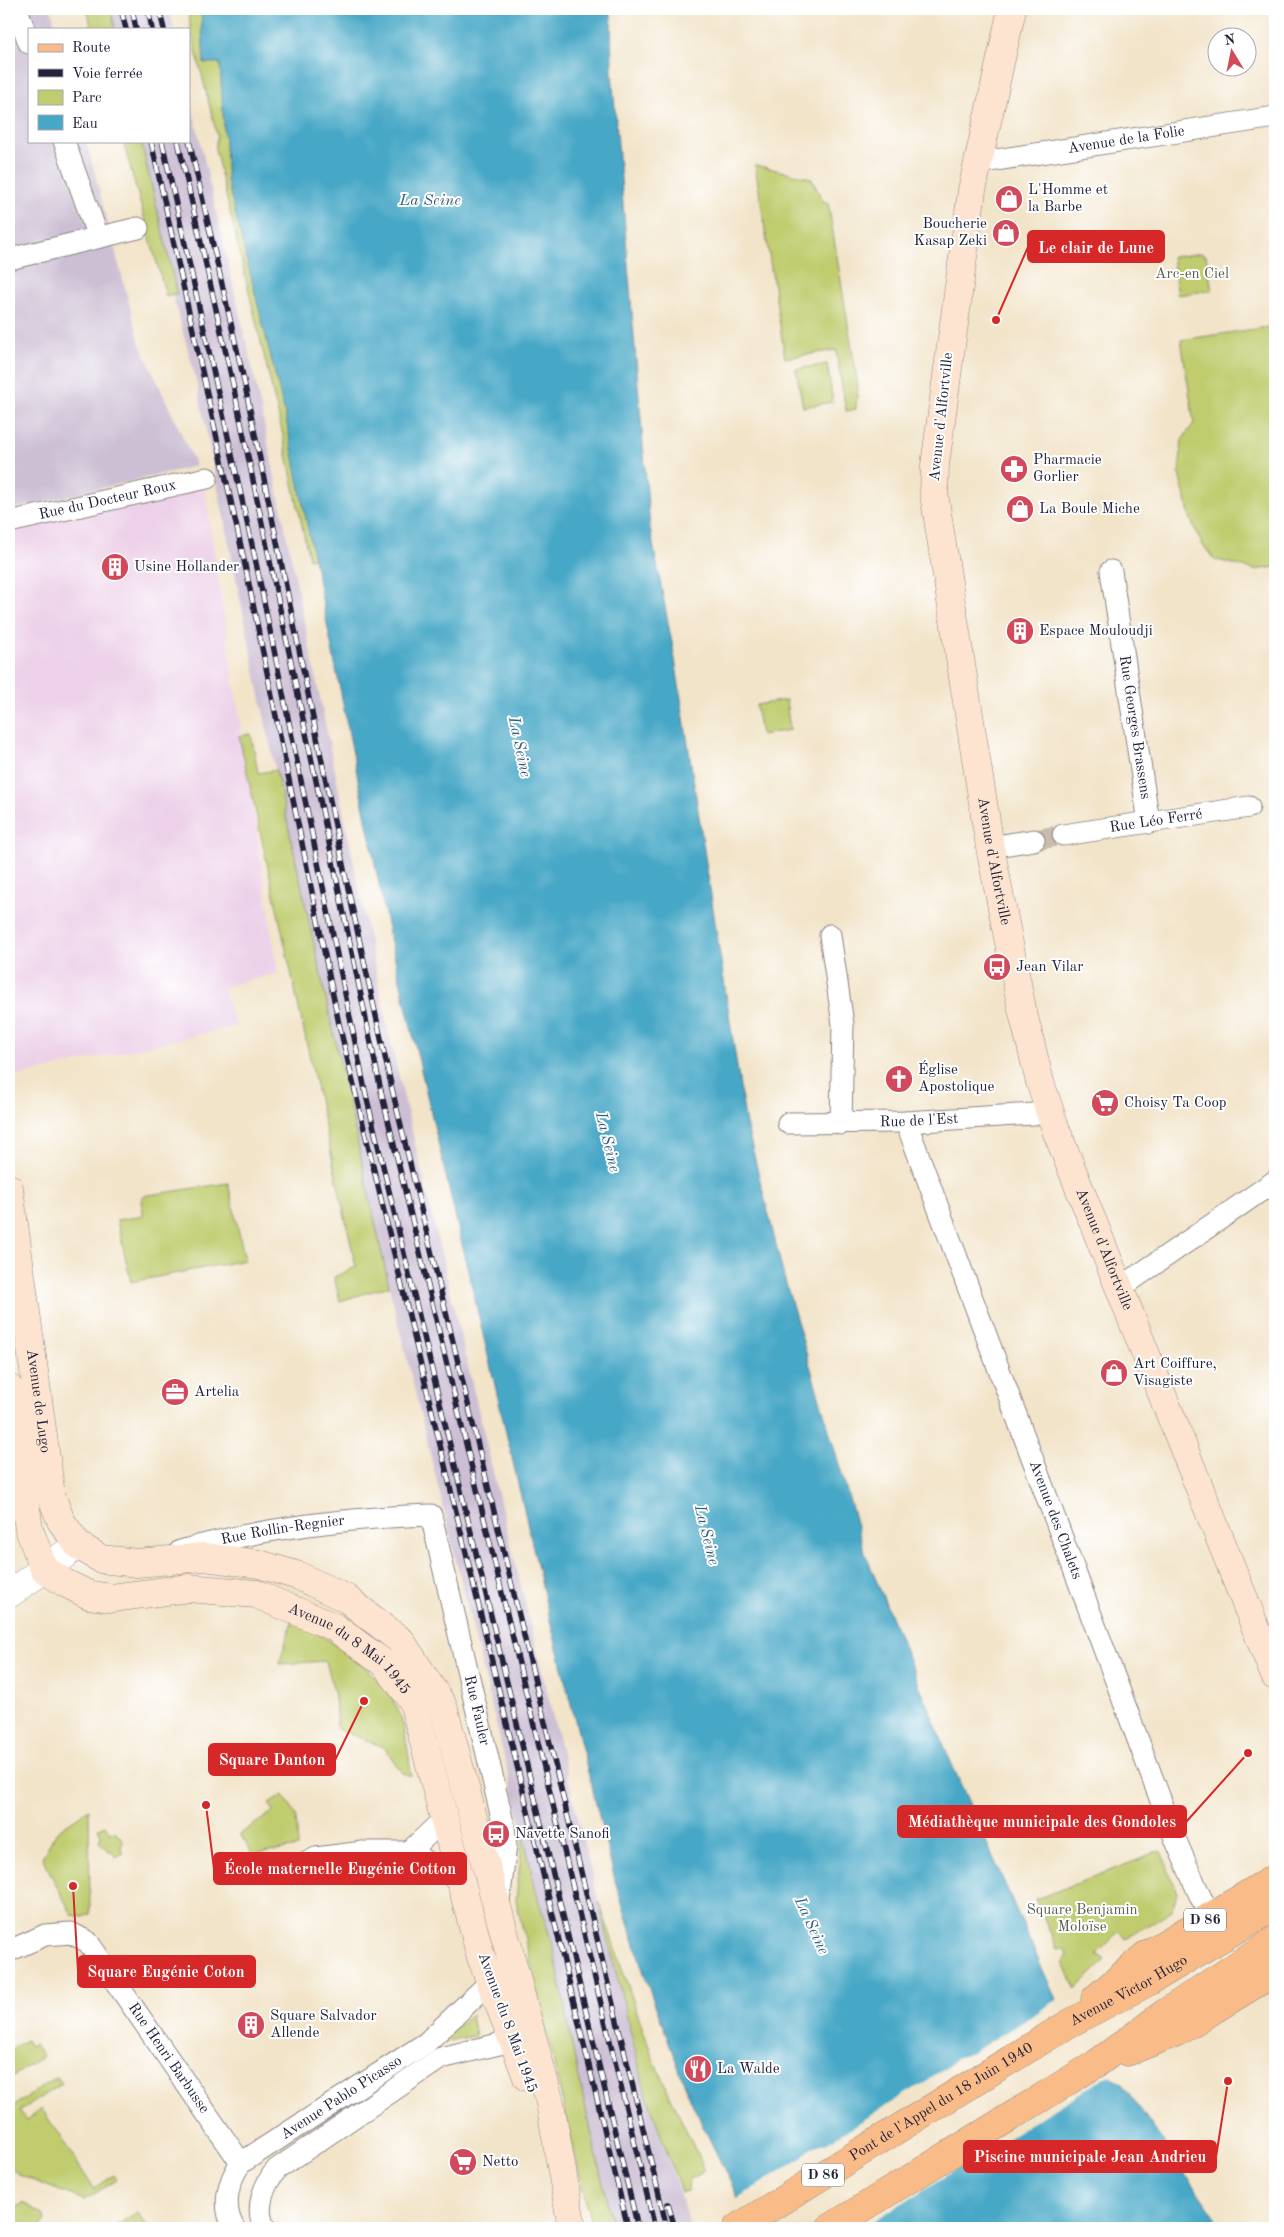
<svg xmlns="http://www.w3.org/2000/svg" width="1284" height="2237" viewBox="0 0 1284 2237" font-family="'Old Standard TT',serif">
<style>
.built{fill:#edd1e9}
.industrial{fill:#ccbfd4}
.green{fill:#c0cc6e;stroke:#717754}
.water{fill:#47a7c6;stroke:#346480}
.pier{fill:#f2e4c9}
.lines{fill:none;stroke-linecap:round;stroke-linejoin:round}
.minor-tunnel{stroke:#c8bdad;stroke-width:21;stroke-dasharray:21 11;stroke-linecap:butt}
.minor-casing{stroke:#8a8382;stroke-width:23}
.tertiary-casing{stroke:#8a8382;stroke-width:29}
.secondary-casing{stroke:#8a8382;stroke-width:29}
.primary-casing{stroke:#8a8382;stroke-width:29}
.minor{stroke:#fff;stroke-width:21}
.tertiary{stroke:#fff;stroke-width:28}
.secondary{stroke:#fde4d0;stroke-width:28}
.primary{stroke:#f9bc89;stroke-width:28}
.rail-casing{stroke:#22223b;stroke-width:5.5}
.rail{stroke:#fff;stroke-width:4;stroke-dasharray:11;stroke-linecap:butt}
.labels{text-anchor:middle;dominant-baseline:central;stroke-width:4;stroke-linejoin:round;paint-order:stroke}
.shield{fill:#fff;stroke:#646476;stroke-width:1}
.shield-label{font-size:14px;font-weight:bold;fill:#22223b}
.street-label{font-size:15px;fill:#22223b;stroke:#fff}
.poi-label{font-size:15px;fill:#22223b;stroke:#fff;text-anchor:start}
.park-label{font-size:15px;fill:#595e4d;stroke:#fff}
.water-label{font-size:16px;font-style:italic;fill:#335e7a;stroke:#fff}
.leader{fill:none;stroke:#d62828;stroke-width:2}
.callout-dot{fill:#d62828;stroke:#fff;stroke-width:2}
.callout{fill:#d62828;stroke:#d62828;stroke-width:2}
.callout-label{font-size:16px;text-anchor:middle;font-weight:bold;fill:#fff}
</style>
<rect width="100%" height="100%" fill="#fff"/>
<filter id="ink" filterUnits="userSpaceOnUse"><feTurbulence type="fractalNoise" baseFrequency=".02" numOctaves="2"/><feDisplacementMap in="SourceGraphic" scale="10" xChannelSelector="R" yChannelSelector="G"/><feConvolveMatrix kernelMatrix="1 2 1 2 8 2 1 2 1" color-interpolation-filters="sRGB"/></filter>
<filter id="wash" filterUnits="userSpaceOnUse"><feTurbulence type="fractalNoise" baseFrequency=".0096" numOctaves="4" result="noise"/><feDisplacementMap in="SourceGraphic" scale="20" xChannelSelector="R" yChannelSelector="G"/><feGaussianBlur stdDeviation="1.12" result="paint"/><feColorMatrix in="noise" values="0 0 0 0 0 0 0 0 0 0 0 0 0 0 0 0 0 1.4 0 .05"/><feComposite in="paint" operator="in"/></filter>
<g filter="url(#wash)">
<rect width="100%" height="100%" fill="#f2e4c9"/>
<polygon class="built" points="204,486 278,973 222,987 236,1026 9,1078 9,532"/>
<g class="industrial">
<polygon points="9,9 51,9 56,29 29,29 29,141 86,141 140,344 196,466 9,510"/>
<polygon points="92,9 169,9 174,29 97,29"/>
<polygon points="189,93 255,380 387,1026 498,1493 644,2087 691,2228 592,2228 516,1900 523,1834 381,1253 272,755 195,375 129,141 189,141"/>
</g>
<g class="green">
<polygon points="87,9 111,9 115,29 92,29"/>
<polygon points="188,9 201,9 204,63 220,63 227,180 285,414 314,558 309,559 282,431 215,149 217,136 191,31"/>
<polygon points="123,141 141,141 177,293 166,296"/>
<polygon points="755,165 811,178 824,203 828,202 858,386 856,409 846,411 836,350 785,358"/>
<polygon points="1202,253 1203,255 1206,255 1212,290 1178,295 1172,257"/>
<polygon points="1275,326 1275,567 1254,570 1214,559 1202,544 1191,520 1179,474 1182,440 1194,423 1181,340"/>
<polygon points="827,364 833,402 803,407 796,369"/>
<polygon points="786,700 790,730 761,735 756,705"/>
<polygon points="251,734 258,773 276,770 389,1286 340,1301 334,1277 356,1267 239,736"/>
<polygon points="228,1183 245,1260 131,1282 117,1220 143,1216 142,1196"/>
<path d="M293 1618C331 1642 373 1664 395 1704 405 1720 409 1757 411 1776L402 1773 384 1747 337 1729 335 1696 326 1661 279 1664Z"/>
<polygon points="283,1795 296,1815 298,1847 253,1855 240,1834 274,1811 269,1804"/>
<polygon points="89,1809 90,1914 83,1917 72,1915 42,1857 57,1831"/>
<polygon points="105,1825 110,1832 116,1832 123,1840 121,1847 124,1853 116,1857 112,1851 108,1851 99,1842 101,1835 98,1828"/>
<polygon points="523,1834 538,1899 553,1946 576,2065 613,2228 592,2228 516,1900"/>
<polygon points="1161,1851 1177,1893 1172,1910 1126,1939 1120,1931 1097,1954 1105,1960 1076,1989 1063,1962 1067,1953 1063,1948 1057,1949 1036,1899"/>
<polygon points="599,1902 654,2061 705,2171 689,2180 688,2191 681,2192 644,2087"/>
<polygon points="471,2015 475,2036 456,2039 444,2043 443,2037"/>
<polygon points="26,2040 30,2046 35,2044 43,2056 9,2079 9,2051"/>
<polygon points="57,2077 62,2083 20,2111 26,2120 42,2109 94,2189 114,2175 117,2180 84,2200 21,2176 9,2167 9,2109"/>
<polygon points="23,2203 43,2214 45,2220 39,2228 9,2228 9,2213"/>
<polygon points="137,2212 149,2228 113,2228"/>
</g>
<polygon class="water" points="201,9 611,9 612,72 650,528 675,659 745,1119 784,1277 865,1553 950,1760 1058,2004 1101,2072 1122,2083 1223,2228 756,2228 740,2202 691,2101 647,1983 616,1884 550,1620 388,929 285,414 227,180 220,63 204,63"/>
<polygon class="pier" points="1059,1999 1102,2070 1113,2076 1102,2079 862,2228 753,2228 736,2199 802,2158 812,2147 828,2142 944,2070 956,2058 972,2053"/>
</g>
<g filter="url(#ink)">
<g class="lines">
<polyline class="minor-tunnel" points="1034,840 1063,835"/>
<defs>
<g id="minor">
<polyline points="17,9 29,43"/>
<polyline points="64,141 98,237"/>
<path id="s1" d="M977 163 1275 117"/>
<polyline points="9,259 138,228"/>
<path id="s2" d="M9 522 207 478"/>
<path id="s3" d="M1111 571 1149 823"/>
<path id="s4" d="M1063 835 1249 807"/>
<polyline points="990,847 1034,840"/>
<polyline points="830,935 843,1024 841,1124"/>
<path id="s5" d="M906 1122 1176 1841 1201 1898 1212 1916"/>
<path id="s6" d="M788 1123 906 1122 1049 1113"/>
<polyline points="1120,1288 1275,1181"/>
<path id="s7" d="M180 1551C261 1528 347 1518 431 1515L504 1827 506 1845 499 1902"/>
<polyline points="409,1852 445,1818"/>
<polyline points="294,1869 316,1858 363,1852 409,1852 460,1881"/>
<path id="s8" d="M9 1951 45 1935 71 1933 88 1942 241 2163"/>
<path id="s9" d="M234 2228C222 2207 227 2182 241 2163L426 2043 491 1981 502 1977"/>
<path d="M265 2228C254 2209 264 2184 277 2169L441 2058 528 2037"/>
</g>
<polyline id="tertiary" points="9,1594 78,1545"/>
<g id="secondary">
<path id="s10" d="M1012 9 972 190 935 465 934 494 990 847 1022 1009 1040 1082 1056 1130 1275 1676"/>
<path id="s11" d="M9 1188 51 1495 61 1521 78 1545 101 1559 137 1563 204 1557 259 1564 299 1576 347 1599 401 1641 443 1706 550 2103 572 2228"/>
<path id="s12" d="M9 1388 29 1529 44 1569 65 1583 89 1595 112 1598 189 1588 256 1594 334 1627 385 1664 413 1701 481 1957 527 2077"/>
</g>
<g id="primary">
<polyline points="1095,1999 1146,1955 1275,1878"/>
<polyline points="1127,2052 1177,2032 1275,1972"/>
<path id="s13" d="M737 2228 1070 2023 1148 1982 1275 1906"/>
<polyline points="830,2228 1096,2064 1165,2013 1275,1940"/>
</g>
</defs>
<use href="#minor" class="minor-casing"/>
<use href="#tertiary" class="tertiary-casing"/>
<use href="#secondary" class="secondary-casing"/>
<use href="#primary" class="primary-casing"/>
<use href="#minor" class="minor"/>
<use href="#tertiary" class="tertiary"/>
<use href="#secondary" class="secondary"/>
<use href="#primary" class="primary"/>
<defs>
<g id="rail">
<polyline points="121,9 126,29"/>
<polyline points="132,9 136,29"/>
<polyline points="148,9 152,29"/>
<polyline points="159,9 164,29"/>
<polyline points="189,140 243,376 346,879 392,1089 667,2228"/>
<polyline points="151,141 244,560 339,1024 628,2228"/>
<polyline points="162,141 255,558 366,1095 638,2228"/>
<polyline points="178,141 232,380 381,1091 655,2228"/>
<polyline points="668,2204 675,2228"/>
</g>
</defs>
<use href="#rail" class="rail-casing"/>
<use href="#rail" class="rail"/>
</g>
</g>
<defs>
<symbol id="shop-disc" viewBox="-11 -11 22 22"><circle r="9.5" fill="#d1495b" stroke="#fff"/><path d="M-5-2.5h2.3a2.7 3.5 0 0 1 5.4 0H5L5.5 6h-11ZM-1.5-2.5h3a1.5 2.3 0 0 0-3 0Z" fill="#fff"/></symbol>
<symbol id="pharmacy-disc" viewBox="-11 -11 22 22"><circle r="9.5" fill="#d1495b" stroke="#fff"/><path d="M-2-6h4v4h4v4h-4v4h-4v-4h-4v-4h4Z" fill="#fff"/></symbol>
<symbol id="building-disc" viewBox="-11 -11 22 22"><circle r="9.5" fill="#d1495b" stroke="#fff"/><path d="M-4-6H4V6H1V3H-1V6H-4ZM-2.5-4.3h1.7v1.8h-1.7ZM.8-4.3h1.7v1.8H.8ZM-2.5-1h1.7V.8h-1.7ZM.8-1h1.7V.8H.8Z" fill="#fff"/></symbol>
<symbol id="bus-disc" viewBox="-11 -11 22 22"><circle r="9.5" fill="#d1495b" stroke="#fff"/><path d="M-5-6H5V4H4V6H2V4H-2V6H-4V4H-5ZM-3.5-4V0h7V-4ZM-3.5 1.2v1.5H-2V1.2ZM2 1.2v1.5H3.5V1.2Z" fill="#fff"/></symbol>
<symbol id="church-disc" viewBox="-11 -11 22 22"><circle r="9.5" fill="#d1495b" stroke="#fff"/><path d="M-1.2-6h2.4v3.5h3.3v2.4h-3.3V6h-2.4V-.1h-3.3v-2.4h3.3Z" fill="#fff"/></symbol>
<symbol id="supermarket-disc" viewBox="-11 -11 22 22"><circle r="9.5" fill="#d1495b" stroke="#fff"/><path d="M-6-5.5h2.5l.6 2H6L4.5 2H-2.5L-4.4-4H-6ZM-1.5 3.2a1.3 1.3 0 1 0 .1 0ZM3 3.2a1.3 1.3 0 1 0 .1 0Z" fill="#fff"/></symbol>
<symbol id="office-disc" viewBox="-11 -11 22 22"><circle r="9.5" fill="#d1495b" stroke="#fff"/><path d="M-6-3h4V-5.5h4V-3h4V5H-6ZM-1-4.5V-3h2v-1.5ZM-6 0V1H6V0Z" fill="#fff"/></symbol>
<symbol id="restaurant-disc" viewBox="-11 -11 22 22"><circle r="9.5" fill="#d1495b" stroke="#fff"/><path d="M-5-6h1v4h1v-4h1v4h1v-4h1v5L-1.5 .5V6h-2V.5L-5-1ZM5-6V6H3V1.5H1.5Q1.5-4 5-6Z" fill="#fff"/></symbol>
</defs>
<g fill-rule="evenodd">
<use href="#shop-disc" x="993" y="183" width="32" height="32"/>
<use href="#shop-disc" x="990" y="217" width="32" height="32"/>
<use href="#pharmacy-disc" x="998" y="453" width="32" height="32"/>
<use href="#shop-disc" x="1004" y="493" width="32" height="32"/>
<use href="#building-disc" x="99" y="551" width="32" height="32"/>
<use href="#building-disc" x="1004" y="615" width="32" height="32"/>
<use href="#bus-disc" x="981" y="951" width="32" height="32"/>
<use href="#church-disc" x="883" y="1063" width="32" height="32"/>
<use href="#supermarket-disc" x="1089" y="1087" width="32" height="32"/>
<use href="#shop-disc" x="1098" y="1357" width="32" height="32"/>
<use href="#office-disc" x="159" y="1376" width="32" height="32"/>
<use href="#bus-disc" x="480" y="1818" width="32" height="32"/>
<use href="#building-disc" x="235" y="2009" width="32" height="32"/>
<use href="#restaurant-disc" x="682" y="2053" width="32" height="32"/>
<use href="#supermarket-disc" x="447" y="2146" width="32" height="32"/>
</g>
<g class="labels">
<g class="shield">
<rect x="1184" y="1908.5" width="42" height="23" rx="4"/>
<rect x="802" y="2163.5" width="42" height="23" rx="4"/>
</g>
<g class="shield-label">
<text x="1205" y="1920">D 86</text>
<text x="823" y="2175">D 86</text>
</g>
<g class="street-label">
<text stroke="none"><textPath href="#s1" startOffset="151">Avenue de la Folie</textPath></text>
<text transform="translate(942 417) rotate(-84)">Avenue d'Alfortville</text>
<text stroke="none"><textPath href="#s2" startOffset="101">Rue du Docteur Roux</textPath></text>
<text stroke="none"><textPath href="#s3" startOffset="158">Rue Georges Brassens</textPath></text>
<text stroke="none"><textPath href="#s4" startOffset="94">Rue Léo Ferré</textPath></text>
<text stroke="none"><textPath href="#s10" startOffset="864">Avenue d'Alfortville</textPath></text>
<text stroke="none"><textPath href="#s6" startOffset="131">Rue de l'Est</textPath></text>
<text stroke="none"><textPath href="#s10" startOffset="1269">Avenue d'Alfortville</textPath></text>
<text stroke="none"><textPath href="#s11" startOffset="215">Avenue de Lugo</textPath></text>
<text stroke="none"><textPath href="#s5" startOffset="425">Avenue des Chalets</textPath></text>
<text stroke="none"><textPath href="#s7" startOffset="105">Rue Rollin-Regnier</textPath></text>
<text stroke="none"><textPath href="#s12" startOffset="515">Avenue du 8 Mai 1945</textPath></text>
<text stroke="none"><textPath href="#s7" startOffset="455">Rue Fauler</textPath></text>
<text stroke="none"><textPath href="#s13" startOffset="458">Avenue Victor Hugo</textPath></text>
<text transform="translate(507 2023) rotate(70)">Avenue du 8 Mai 1945</text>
<text stroke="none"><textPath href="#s8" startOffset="226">Rue Henri Barbusse</textPath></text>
<text stroke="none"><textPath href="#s9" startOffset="189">Avenue Pablo Picasso</textPath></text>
<text stroke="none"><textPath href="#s13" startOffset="240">Pont de l'Appel du 18 Juin 1940</textPath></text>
</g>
<g class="poi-label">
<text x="1028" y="190">L'Homme et<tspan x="1028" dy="17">la Barbe</tspan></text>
<text x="987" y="224" text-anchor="end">Boucherie<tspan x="987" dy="17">Kasap Zeki</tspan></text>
<text x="1033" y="460">Pharmacie<tspan x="1033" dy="17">Gorlier</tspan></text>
<text x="1039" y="509">La Boule Miche</text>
<text x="134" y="567">Usine Hollander</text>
<text x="1039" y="631">Espace Mouloudji</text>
<text x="1016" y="967">Jean Vilar</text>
<text x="918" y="1070">Église<tspan x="918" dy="17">Apostolique</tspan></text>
<text x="1124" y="1103">Choisy Ta Coop</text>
<text x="1133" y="1364">Art Coiffure,<tspan x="1133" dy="17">Visagiste</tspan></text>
<text x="194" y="1392">Artelia</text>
<text x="515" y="1834">Navette Sanofi</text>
<text x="270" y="2016">Square Salvador<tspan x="270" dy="17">Allende</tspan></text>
<text x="717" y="2069">La Walde</text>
<text x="482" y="2162">Netto</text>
</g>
<g class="park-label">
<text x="1192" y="274">Arc-en Ciel</text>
<text x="1082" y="1910">Square Benjamin<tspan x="1082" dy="17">Moloïse</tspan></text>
</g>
<g class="water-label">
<text x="430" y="201">La Seine</text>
<text transform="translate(519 747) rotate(78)">La Seine</text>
<text transform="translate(607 1142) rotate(76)">La Seine</text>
<text transform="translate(706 1535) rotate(76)">La Seine</text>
<text transform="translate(811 1926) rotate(65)">La Seine</text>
</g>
</g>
<path class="leader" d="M996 320L1028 247M364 1701L335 1760M1248 1753L1186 1822M206 1805L214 1869M73 1886L78 1971M1228 2081L1216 2157"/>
<g class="callout-dot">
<circle cx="996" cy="320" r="5"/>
<circle cx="364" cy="1701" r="5"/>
<circle cx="1248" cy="1753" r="5"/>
<circle cx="206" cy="1805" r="5"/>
<circle cx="73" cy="1886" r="5"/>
<circle cx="1228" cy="2081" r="5"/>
</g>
<g class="callout">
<rect x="1028" y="231" width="136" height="31" rx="5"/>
<rect x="209" y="1744" width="126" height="31" rx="5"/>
<rect x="898" y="1806" width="288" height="31" rx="5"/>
<rect x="214" y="1853" width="252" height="31" rx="5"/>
<rect x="78" y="1956" width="177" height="31" rx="5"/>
<rect x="964" y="2141" width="252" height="31" rx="5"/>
</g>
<g class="callout-label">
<text x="1096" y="253">Le clair de Lune</text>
<text x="272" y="1765">Square Danton</text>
<text x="1042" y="1827">Médiathèque municipale des Gondoles</text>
<text x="340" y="1874">École maternelle Eugénie Cotton</text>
<text x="166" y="1977">Square Eugénie Coton</text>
<text x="1090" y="2162">Piscine municipale Jean Andrieu</text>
</g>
<rect width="1284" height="2237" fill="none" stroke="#fff" stroke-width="30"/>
<rect x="28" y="28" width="162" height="115" fill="#ffffff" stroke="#a7a7b1"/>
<rect x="38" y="44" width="25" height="8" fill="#f9bc89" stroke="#a7a7b1"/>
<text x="72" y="52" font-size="15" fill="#22223b">Route</text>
<rect x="38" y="69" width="25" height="8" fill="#22223b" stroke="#a7a7b1"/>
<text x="72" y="78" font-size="15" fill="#22223b">Voie ferrée</text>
<rect x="38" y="90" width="25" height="15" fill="#c0cc6e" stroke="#a7a7b1"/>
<text x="72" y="102" font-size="15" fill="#22223b">Parc</text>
<rect x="38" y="115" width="25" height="15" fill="#47a7c6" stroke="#a7a7b1"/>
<text x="72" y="128" font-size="15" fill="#22223b">Eau</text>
<g transform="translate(1232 52) rotate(350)"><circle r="24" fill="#ffffff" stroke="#a7a7b1"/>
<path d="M0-4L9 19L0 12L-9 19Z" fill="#d1495b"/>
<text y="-8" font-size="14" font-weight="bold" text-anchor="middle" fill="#22223b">N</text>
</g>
</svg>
